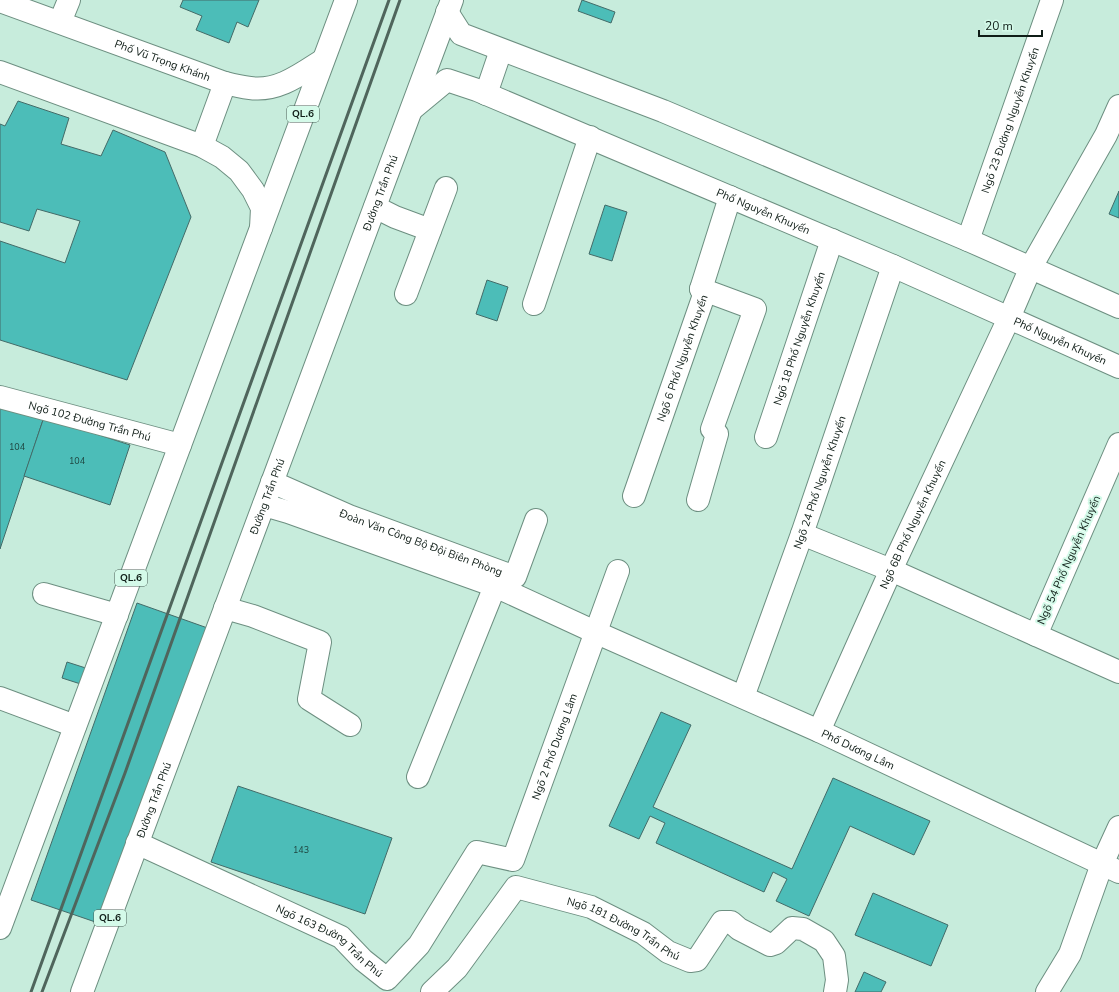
<svg xmlns="http://www.w3.org/2000/svg" width="1119" height="992" viewBox="0 0 1119 992" font-family="'Nunito Sans',sans-serif">
<style>
.building{fill:#4cbdb8;stroke:#436b68}
.lines{fill:none;stroke-linecap:round;stroke-linejoin:round}
.minor-casing{stroke:#6d8f81;stroke-width:24}
.major-casing{stroke:#6d8f81;stroke-width:24}
.highway-casing{stroke:#6d8f81;stroke-width:24}
.minor{stroke:#fff;stroke-width:22}
.major{stroke:#fff;stroke-width:22}
.highway{stroke:#fff;stroke-width:22}
.rail{stroke:#4f655c;stroke-width:3}
.labels{text-anchor:middle;dominant-baseline:central;stroke-width:4;stroke-linejoin:round;paint-order:stroke}
.number-label{font-size:9px;fill:#1e453f}
.shield{fill:#d4fae9;stroke:#4a5f56;stroke-width:1}
.shield-label{font-size:10px;font-weight:bold;fill:#0f1d17}
.street-label{font-size:11px;fill:#0f1d17;stroke:#d4fae9}
</style>
<rect width="100%" height="100%" fill="#c7ecdc"/>
<g class="building">
<polygon points="183,0 259,0 248,27 237,22 229,43 196,30 202,16 180,7"/>
<polygon points="582,0 615,12 611,23 578,11"/>
<polygon points="18,101 69,118 61,144 101,156 113,130 165,152 191,217 127,380 0,340 0,241 65,263 80,221 37,209 29,231 0,222 0,124 5,126"/>
<polygon points="1119,191 1119,218 1109,214"/>
<polygon points="605,205 627,212 612,261 589,254"/>
<polygon points="487,280 508,287 497,321 476,314"/>
<polygon points="0,402 44,417 0,549"/>
<polygon points="44,417 130,445 110,505 24,476"/>
<polygon points="137,603 216,631 110,927 31,900"/>
<polygon points="67,662 95,671 90,687 62,678"/>
<polygon points="661,712 691,725 653,807 792,869 833,778 930,821 914,855 850,826 809,916 776,901 787,879 773,872 764,892 656,843 665,823 650,816 639,839 609,826"/>
<polygon points="238,786 392,838 365,914 211,862"/>
<polygon points="873,893 948,925 931,966 855,935"/>
<polygon points="864,972 886,982 881,992 855,992"/>
</g>
<g class="lines">
<defs>
<g id="minor">
<polyline points="447,12 461,34 663,111 968,240 1119,307"/>
<polyline points="60,22 69,0"/>
<polyline points="486,94 501,50"/>
<path id="s1" d="M412 109 447 80 477 90 893 266 1119 367"/>
<polyline points="375,207 395,217 430,230"/>
<path id="s2" d="M968 240 1052 0"/>
<polyline points="406,294 446,188"/>
<polyline points="534,304 590,137"/>
<path id="s3" d="M0 397 180 445"/>
<path id="s4" d="M766 437 832 240"/>
<polyline points="1119,444 1036,635 1119,672"/>
<path id="s5" d="M272 482 349 516 515 577 536 520"/>
<path id="s6" d="M634 496 704 295 701 289 730 197"/>
<polyline points="698,500 717,434 712,429 755,309 701,289"/>
<path id="s7" d="M264 505 288 512 495 586 595 632 819 731 1119 872"/>
<polyline points="802,534 891,570 1036,635"/>
<polyline points="44,594 117,615"/>
<polyline points="225,608 253,616 320,642 309,699 350,725"/>
<path id="s8" d="M743 697 802 534 893 266"/>
<polyline points="0,698 75,726"/>
<path id="s9" d="M819 731 891 570 1009 318 1031 267 1106 135 1119 106"/>
<polyline points="418,777 495,586"/>
<path id="s10" d="M137 843 341 937 363 960 387 979 419 945 477 852 513 860 618 571"/>
<path id="s11" d="M432 992 457 968 516 887 591 907 643 933 668 952 690 961 697 960 722 922H731L739 929 770 945 776 943 792 928 803 929 824 941 834 956 837 980 835 992"/>
<polyline points="1047,992 1070,954 1102,864 1119,827"/>
</g>
<g id="major">
<path id="s12" d="M0 1 225 83C233 85 242 87 250 88 278 92 301 74 323 60"/>
<polyline points="0,72 202,146 222,157 239,171 253,190 262,208 261,228"/>
<polyline points="202,146 225,83"/>
</g>
<g id="highway">
<polyline points="0,928 346,0"/>
<path id="s13" d="M82 992 452 0"/>
</g>
</defs>
<use href="#minor" class="minor-casing"/>
<use href="#major" class="major-casing"/>
<use href="#highway" class="highway-casing"/>
<use href="#minor" class="minor"/>
<use href="#major" class="major"/>
<use href="#highway" class="highway"/>
<g class="rail">
<polyline points="31,992 389,0"/>
<polyline points="42,992 125,773 400,0"/>
</g>
</g>
<g class="labels">
<g class="number-label">
<text x="17" y="447">104</text>
<text x="77" y="461">104</text>
<text x="301" y="850">143</text>
</g>
<g class="shield">
<rect x="287" y="106" width="32" height="16" rx="3"/>
<rect x="115" y="570" width="32" height="16" rx="3"/>
<rect x="94" y="910" width="32" height="16" rx="3"/>
</g>
<g class="shield-label">
<text x="303" y="114">QL.6</text>
<text x="131" y="578">QL.6</text>
<text x="110" y="918">QL.6</text>
</g>
<g class="street-label">
<text stroke="none"><textPath href="#s12" startOffset="173">Phố Vũ Trọng Khánh</textPath></text>
<text stroke="none"><textPath href="#s2" startOffset="127">Ngõ 23 Đường Nguyễn Khuyến</textPath></text>
<text stroke="none"><textPath href="#s13" startOffset="853">Đường Trần Phú</textPath></text>
<text stroke="none"><textPath href="#s1" startOffset="388">Phố Nguyễn Khuyến</textPath></text>
<text stroke="none"><textPath href="#s4" startOffset="104">Ngõ 18 Phố Nguyễn Khuyến</textPath></text>
<text stroke="none"><textPath href="#s1" startOffset="712">Phố Nguyễn Khuyến</textPath></text>
<text stroke="none"><textPath href="#s6" startOffset="146">Ngõ 6 Phố Nguyễn Khuyến</textPath></text>
<text stroke="none"><textPath href="#s3" startOffset="93">Ngõ 102 Đường Trần Phú</textPath></text>
<text stroke="none"><textPath href="#s8" startOffset="228">Ngõ 24 Phố Nguyễn Khuyến</textPath></text>
<text stroke="none"><textPath href="#s13" startOffset="529">Đường Trần Phú</textPath></text>
<text stroke="none"><textPath href="#s9" startOffset="227">Ngõ 6B Phố Nguyễn Khuyến</textPath></text>
<text stroke="none"><textPath href="#s5" startOffset="161">Đoàn Văn Công Bộ Đội Biên Phòng</textPath></text>
<text transform="translate(1069 560) rotate(-66)">Ngõ 54 Phố Nguyễn Khuyến</text>
<text stroke="none"><textPath href="#s10" startOffset="601">Ngõ 2 Phố Dương Lâm</textPath></text>
<text stroke="none"><textPath href="#s7" startOffset="643">Phố Dương Lâm</textPath></text>
<text stroke="none"><textPath href="#s13" startOffset="205">Đường Trần Phú</textPath></text>
<text stroke="none"><textPath href="#s11" startOffset="251">Ngõ 181 Đường Trần Phú</textPath></text>
<text stroke="none"><textPath href="#s10" startOffset="217">Ngõ 163 Đường Trần Phú</textPath></text>
</g>
</g>
<path d="M979 30v6h63v-6" fill="none" stroke="#0f1d17" stroke-width="2"/>
<text x="985" y="30" font-size="12" fill="#0f1d17" stroke="#d4fae9" stroke-width="3" paint-order="stroke">20 m</text>
</svg>
